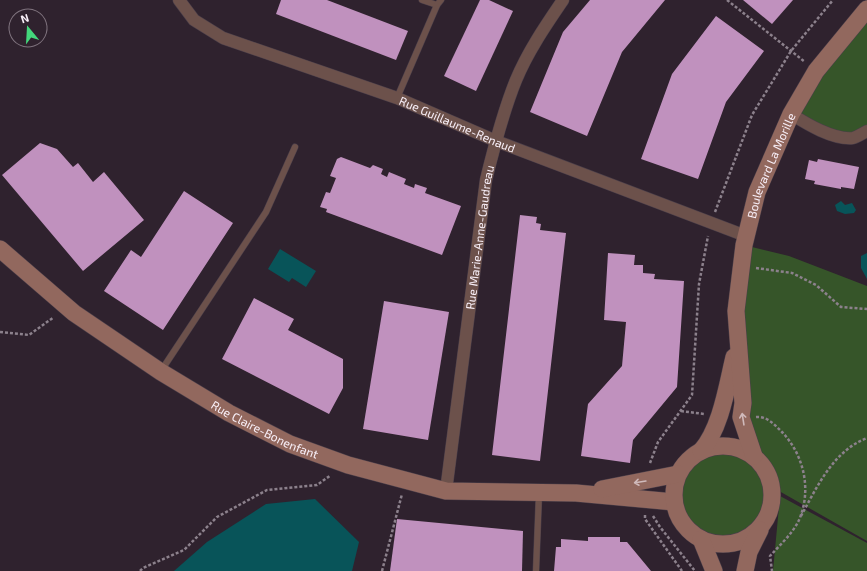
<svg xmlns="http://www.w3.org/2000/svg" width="867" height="571" viewBox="0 0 867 571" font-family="'Exo 2',sans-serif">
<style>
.green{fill:#365529}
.water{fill:#085459}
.building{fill:#c091be}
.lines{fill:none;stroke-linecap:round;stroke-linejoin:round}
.lane-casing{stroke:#4b3f4a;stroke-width:7}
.street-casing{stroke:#4b3f4a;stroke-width:13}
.secondary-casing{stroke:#4b3f4a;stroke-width:18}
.path{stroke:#8c818c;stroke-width:2.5;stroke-dasharray:3 2;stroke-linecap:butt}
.lane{stroke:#6c514b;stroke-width:6}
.street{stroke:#6c514b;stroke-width:12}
.secondary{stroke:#92685e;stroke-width:17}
.oneway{stroke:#d0babb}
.labels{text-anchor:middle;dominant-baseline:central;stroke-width:4;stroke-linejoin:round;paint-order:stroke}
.street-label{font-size:12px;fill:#f9f0f9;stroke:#2f222e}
</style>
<rect width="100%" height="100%" fill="#2f222e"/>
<g class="green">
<polygon points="867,9 867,131 854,138 791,114"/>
<path d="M744 245 789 256 867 286V541L772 487C771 494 773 502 770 508 756 546 709 558 684 524 679 517 674 510 674 502 674 497 676 492 676 487 678 472 686 461 698 452 716 441 736 446 753 456L741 417Z"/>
<polygon points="780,496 867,543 867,571 773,571"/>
</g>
<g class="water">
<polygon points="841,201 845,205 852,203 856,210 854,213 845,214 837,211 835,205"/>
<polygon points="280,249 316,271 306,287 292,278 289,282 268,269"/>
<polygon points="867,253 867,279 861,268 861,256"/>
<polygon points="315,499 359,542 352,571 174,571 207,542 266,504"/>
</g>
<g class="building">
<polygon points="281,0 327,0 408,31 396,60 276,14"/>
<polygon points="480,0 489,0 513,11 476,91 444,76"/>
<polygon points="590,0 665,0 622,52 587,136 530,112 563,32"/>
<polygon points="743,0 793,0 772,24"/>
<polygon points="716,16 764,51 726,102 698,179 641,159 672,74"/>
<polygon points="40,143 57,149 73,167 78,163 93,182 104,172 144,220 83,271 2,175"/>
<polygon points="341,157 370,168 373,165 383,169 381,174 387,177 389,172 406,179 404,184 414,188 415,184 427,188 425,193 461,206 442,255 326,212 327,209 320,207 326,192 330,193 336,178 330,176 337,159"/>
<polygon points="818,159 859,167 854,189 841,187 841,189 814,184 815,181 805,179 809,160 817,162"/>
<polygon points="184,191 233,223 163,330 104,291 131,250 141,257"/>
<polygon points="520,215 537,217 536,223 541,224 540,230 566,233 540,461 492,455"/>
<polygon points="608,253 635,255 634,265 643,265 643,273 655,274 654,279 684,281 677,387 633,440 630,463 581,456 588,404 622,366 626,322 604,320"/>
<polygon points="254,298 294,319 288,330 343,359 343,388 329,414 222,359"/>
<polygon points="384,301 449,312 428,440 363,429"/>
<polygon points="397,519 523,531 522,571 390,571"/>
<polygon points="588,537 620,537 620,542 627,542 651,571 554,571 556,547 561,547 561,539 588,541"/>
</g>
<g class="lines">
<defs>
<g id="lane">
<polyline points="422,0 437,5"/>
<polyline points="397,98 437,5 441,0"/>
<polyline points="161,371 266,212 295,147"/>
<polyline points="536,571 539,494"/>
</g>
<g id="street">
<path id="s1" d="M179 0 194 20 223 38 397 98 496 141 746 236"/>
<path d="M791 114C807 124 833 140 853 138 857 137 863 133 867 131"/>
<path id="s2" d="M446 491 486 180C494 147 503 112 516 80 528 51 546 25 563 0"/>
</g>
<g id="secondary">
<path id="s3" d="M0 249 74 313 161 372 229 413 290 444 348 465 446 491 576 493 674 502"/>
<circle cx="723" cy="495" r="49"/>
<path d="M701 451C721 428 727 386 734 357"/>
<path id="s4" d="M754 456 741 417 743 403 736 311 744 245 757 192 791 114 816 71 867 9"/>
<polyline points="602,489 678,474"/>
<polyline points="701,539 714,571"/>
<polyline points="745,571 749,552 760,530"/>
</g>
</defs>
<use href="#lane" class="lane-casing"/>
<use href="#street" class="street-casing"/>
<use href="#secondary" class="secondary-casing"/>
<g class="path">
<polyline points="727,0 805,62"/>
<polyline points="715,212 752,115 791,51 833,0"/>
<polyline points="756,268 792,273 816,285 841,307 867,309"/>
<polyline points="0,332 29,335 54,317"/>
<polyline points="681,411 704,414"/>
<path d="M756 417C767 416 775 425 782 432 804 455 812 490 799 520 793 533 780 545 770 556L772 571"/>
<polyline points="650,463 658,442 692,395 699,284 708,236"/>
<polyline points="645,515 645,519 682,571"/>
<polyline points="653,516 660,527 695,571"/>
<path d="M801 516C817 487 833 451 867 438"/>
<polyline points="140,571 143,568 184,550 217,517 267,490 317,485 331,475"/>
<polyline points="382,571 402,494"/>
</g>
<use href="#lane" class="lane"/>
<use href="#street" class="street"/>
<use href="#secondary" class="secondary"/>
</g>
<defs><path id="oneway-shaft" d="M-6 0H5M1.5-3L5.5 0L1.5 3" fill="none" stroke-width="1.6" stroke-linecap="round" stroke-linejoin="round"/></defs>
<g class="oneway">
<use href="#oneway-shaft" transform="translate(743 419) rotate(-99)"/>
<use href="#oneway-shaft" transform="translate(640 482) rotate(171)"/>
</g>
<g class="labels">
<g class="street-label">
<text stroke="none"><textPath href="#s1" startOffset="309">Rue Guillaume-Renaud</textPath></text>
<text stroke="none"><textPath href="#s4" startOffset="298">Boulevard La Morille</textPath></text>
<text stroke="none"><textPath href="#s2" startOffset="256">Rue Marie-Anne-Gaudreau</textPath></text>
<text stroke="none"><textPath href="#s3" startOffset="322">Rue Claire-Bonenfant</textPath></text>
</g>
</g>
<g transform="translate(28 28) rotate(342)"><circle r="19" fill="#2f222e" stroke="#80747f"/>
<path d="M0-3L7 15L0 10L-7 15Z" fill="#43d77b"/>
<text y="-6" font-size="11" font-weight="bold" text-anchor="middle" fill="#f9f0f9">N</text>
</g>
</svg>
